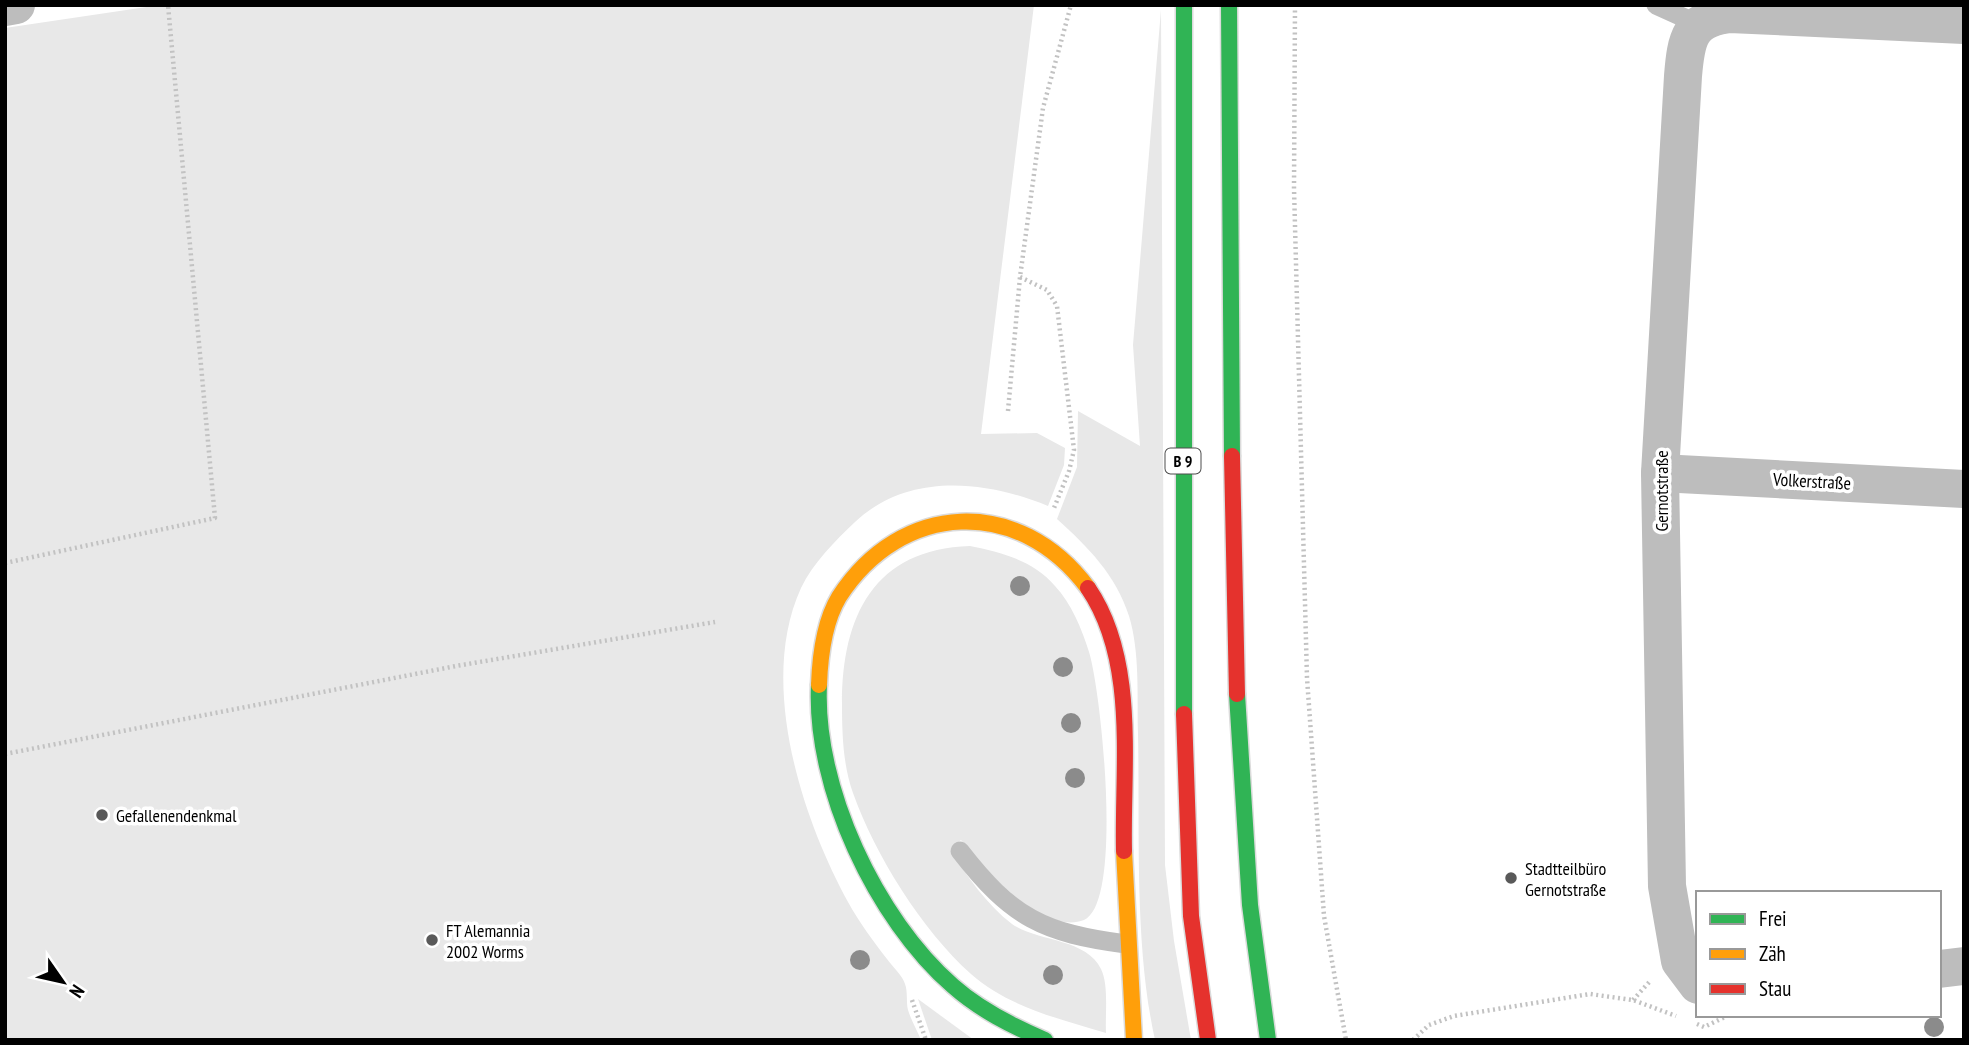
<svg xmlns="http://www.w3.org/2000/svg" width="1969" height="1045" viewBox="0 0 1969 1045" font-family="'PT Sans Narrow',sans-serif">
<style>
.green{fill:#e8e8e8}
.lines{fill:none;stroke-linecap:round;stroke-linejoin:round}
.fast-casing{stroke:#dbdbdb;stroke-width:19}
.slow-casing{stroke:#dbdbdb;stroke-width:19}
.jam-casing{stroke:#dbdbdb;stroke-width:19}
.path{stroke:#c2c2c2;stroke-width:4.5;stroke-dasharray:2 3.5;stroke-linecap:butt}
.lane{stroke:#bdbdbd;stroke-width:19}
.street{stroke:#bdbdbd;stroke-width:38}
.fast{stroke:#30b455;stroke-width:16}
.slow{stroke:#ff9f0a;stroke-width:16}
.jam{stroke:#e5322d;stroke-width:16}
.tree{fill:#8b8b8b}
.poi-dot{fill:#595959;stroke:#fff;stroke-width:2.5}
.labels{text-anchor:middle;dominant-baseline:central;stroke-width:7;stroke-linejoin:round;paint-order:stroke}
.shield{fill:#fff;stroke:#4c4c4c;stroke-width:2}
.shield-label{font-size:16px;font-weight:bold;fill:#000}
.street-label{font-size:18px;fill:#000;stroke:#fff}
.poi-label{font-size:18px;fill:#000;stroke:#fff;text-anchor:start}
</style>
<rect width="100%" height="100%" fill="#fff"/>
<g class="green">
<path d="M160 5H1034L981 434 1037 433 1065 448 1064 465 1048 506C985 480 908 472 855 522 835 541 813 563 801 588 758 682 801 816 848 902 859 922 873 941 887 959 892 966 903 976 905 984 908 992 906 1002 908 1010 911 1020 917 1030 921 1040H5V28Z"/>
<path d="M1161 10 1165 865 1174 941 1191 1040H1155C1134 945 1140 831 1138 733 1137 695 1140 652 1129 616 1116 575 1088 547 1057 519L1077 467 1078 411 1140 446 1133 345Z"/>
<path d="M970 546C1001 552 1034 561 1055 586 1071 603 1082 629 1089 652 1101 690 1124 903 1084 920 1043 936 983 868 961 840L950 850C967 876 987 905 1012 924 1038 942 1086 938 1101 969 1109 985 1105 1015 1106 1033 1060 1019 1008 1007 971 974 922 930 875 855 853 793 843 765 842 734 842 704 842 616 874 549 970 546Z"/>
<polygon points="918,999 974,1040 932,1040"/>
</g>
<g class="lines">
<defs>
<g id="fast">
<polyline points="1229,5 1232,456"/>
<path d="M819 685C814 787 876 919 953 986 980 1010 1012 1026 1045 1040"/>
<polyline points="1237,694 1250,905 1268,1040"/>
<polyline points="1184,714 1184,5"/>
</g>
<g id="slow">
<path d="M819 685C820 656 824 622 839 597 901 501 1019 495 1088 588"/>
<polyline points="1124,851 1134,1040"/>
</g>
<g id="jam">
<polyline points="1232,456 1237,694"/>
<path d="M1088 588C1138 661 1122 767 1124 851"/>
<polyline points="1184,714 1191,916 1208,1040"/>
</g>
</defs>
<use href="#fast" class="fast-casing"/>
<use href="#slow" class="slow-casing"/>
<use href="#jam" class="jam-casing"/>
<g class="path">
<polyline points="1295,5 1294,188 1307,678 1324,916 1346,1040"/>
<polyline points="1020,277 1047,290 1057,306 1074,450 1069,471 1054,508"/>
<polyline points="1008,411 1020,277 1043,108 1071,5"/>
<polyline points="5,563 215,518 168,5"/>
<polyline points="5,754 456,666 715,622"/>
<polyline points="912,1000 926,1040"/>
<polyline points="1633,1000 1651,980"/>
<polyline points="1697,1024 1704,1027 1729,1015"/>
<polyline points="1413,1040 1429,1025 1454,1016 1590,994 1633,1000 1676,1016"/>
</g>
<g class="lane">
<polyline points="1656,5 1698,24"/>
<path d="M960 851C1012 918 1043 933 1126 944"/>
</g>
<g class="street">
<polyline points="5,7 16,5"/>
<polyline points="1660,473 1964,489"/>
<polyline points="1939,969 1964,966"/>
<path d="M1698 985 1680 961 1667 886 1660 473 1683 76C1686 39 1689 19 1730 14L1964 25"/>
</g>
<use href="#fast" class="fast"/>
<use href="#slow" class="slow"/>
<use href="#jam" class="jam"/>
</g>
<g class="tree">
<circle cx="1020" cy="586" r="10"/>
<circle cx="1063" cy="667" r="10"/>
<circle cx="1071" cy="723" r="10"/>
<circle cx="1075" cy="778" r="10"/>
<circle cx="860" cy="960" r="10"/>
<circle cx="1053" cy="975" r="10"/>
<circle cx="1934" cy="1027" r="10"/>
</g>
<g class="poi-dot">
<circle cx="102" cy="815" r="7"/>
<circle cx="1511" cy="878" r="7"/>
<circle cx="432" cy="940" r="7"/>
</g>
<g class="labels">
<rect class="shield" x="1165.5" y="448.5" width="35" height="25" rx="5"/>
<g class="shield-label">
<text x="1183" y="461">B 9</text>
</g>
<g class="street-label">
<text transform="translate(1812 481) rotate(3)">Volkerstraße</text>
<text transform="translate(1661 491) rotate(-90)">Gernotstraße</text>
</g>
<g class="poi-label">
<text x="116" y="815">Gefallenendenkmal</text>
<text x="1525" y="868">Stadtteilbüro<tspan x="1525" dy="21">Gernotstraße</tspan></text>
<text x="446" y="930">FT Alemannia<tspan x="446" dy="21">2002 Worms</tspan></text>
</g>
</g>
<rect width="1969" height="1045" fill="none" stroke="#000000" stroke-width="14"/>
<rect x="1696" y="891" width="245" height="126" fill="#ffffff" stroke="#999999" stroke-width="2"/>
<rect x="1710" y="914" width="35" height="10" fill="#30b455" stroke="#999999" stroke-width="2"/>
<text x="1759" y="926" font-size="21" fill="#000000">Frei</text>
<rect x="1710" y="949" width="35" height="10" fill="#ff9f0a" stroke="#999999" stroke-width="2"/>
<text x="1759" y="961" font-size="21" fill="#000000">Zäh</text>
<rect x="1710" y="984" width="35" height="10" fill="#e5322d" stroke="#999999" stroke-width="2"/>
<text x="1759" y="996" font-size="21" fill="#000000">Stau</text>
<g transform="translate(63 982) rotate(124)" stroke="#ffffff" stroke-width="5" paint-order="stroke">
<path d="M0-5L12 26L0 18L-12 26Z" fill="#000000"/>
<text y="-10" font-size="19" font-weight="bold" text-anchor="middle" fill="#000000">N</text>
</g>
</svg>
